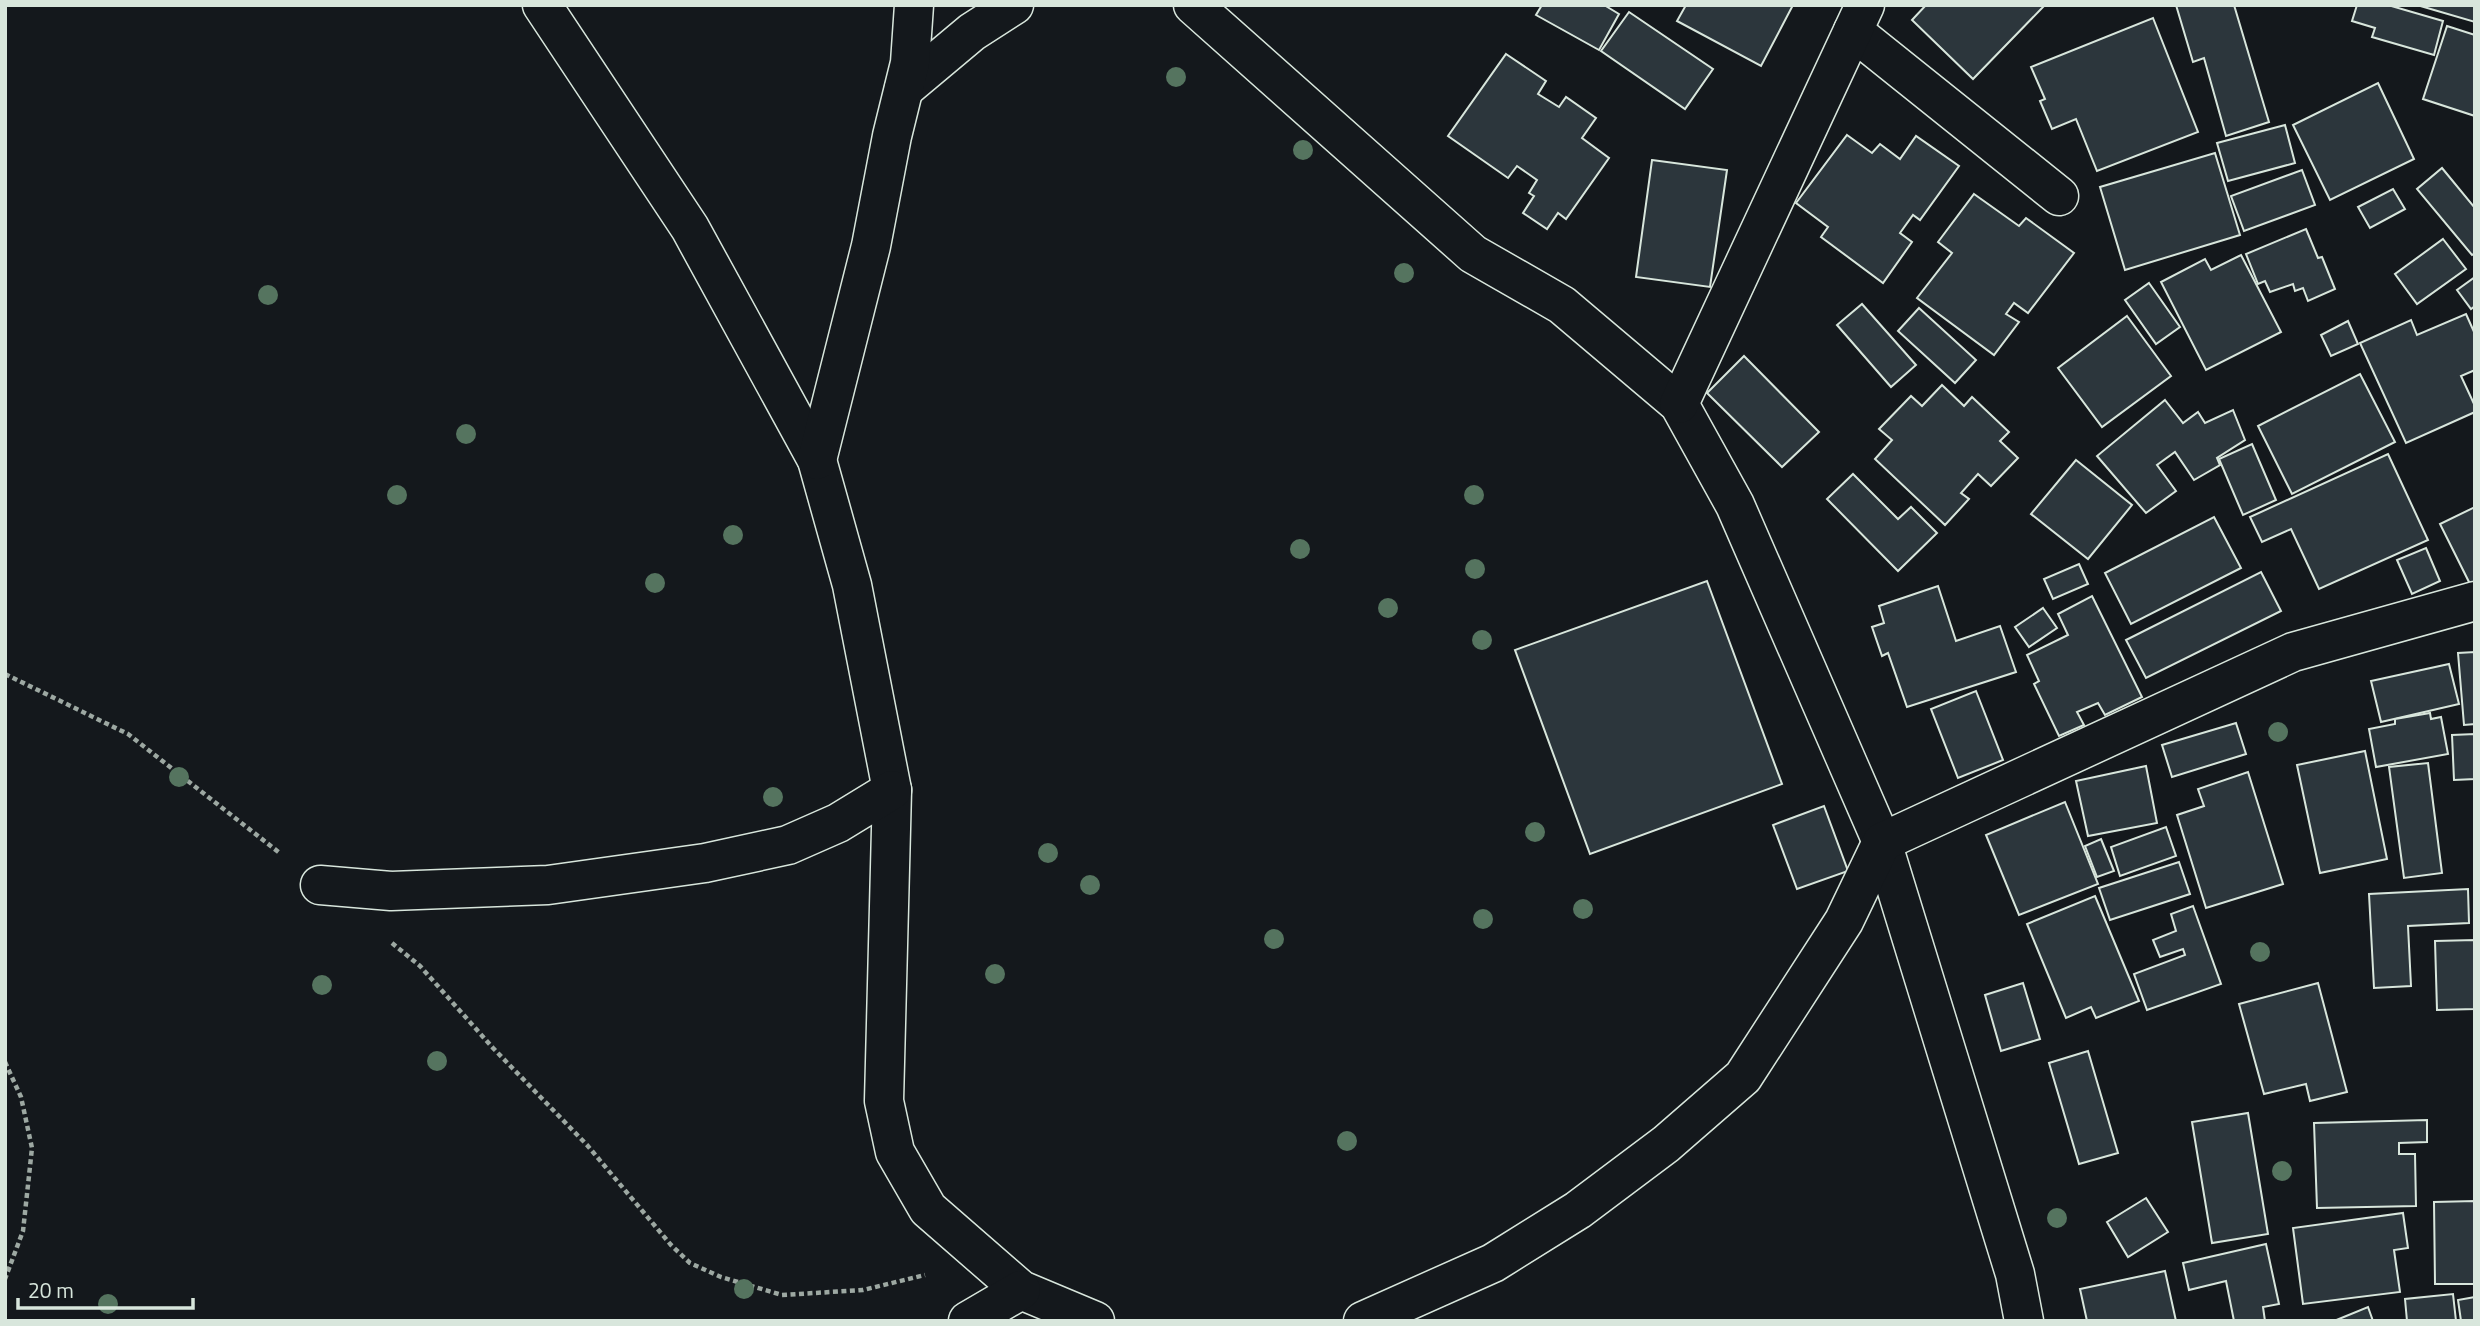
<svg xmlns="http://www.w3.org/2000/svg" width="2480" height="1326" viewBox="0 0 2480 1326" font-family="'Titillium Web',sans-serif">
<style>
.building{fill:#2c363c;stroke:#d8e6dc;stroke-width:2}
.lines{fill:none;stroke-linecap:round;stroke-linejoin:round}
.minor-casing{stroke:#d8e6dc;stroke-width:41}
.path{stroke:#9da8a2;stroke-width:4.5;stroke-dasharray:5 3.5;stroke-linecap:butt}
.minor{stroke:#14181c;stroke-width:38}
.tree{fill:#55745f}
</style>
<rect width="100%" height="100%" fill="#14181c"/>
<g class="building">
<polygon points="1542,5 1604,5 1619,14 1599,50 1536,15"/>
<polygon points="1686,5 1793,5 1761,66 1677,21"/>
<polygon points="1926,5 2041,5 2043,7 1973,79 1912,20"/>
<polygon points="2176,5 2234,5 2269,122 2226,136 2204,58 2193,62"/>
<polygon points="2357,5 2388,5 2443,21 2434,55 2372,37 2375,28 2352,21"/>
<polygon points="2417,5 2475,5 2475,22"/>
<polygon points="1629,12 1713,69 1685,109 1601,51"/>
<polygon points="2153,18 2198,132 2097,171 2076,119 2052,129 2040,101 2045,99 2031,67"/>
<polygon points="2447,26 2475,35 2475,116 2423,99"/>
<polygon points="1506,54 1546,81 1538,94 1559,107 1566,97 1596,118 1582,138 1609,158 1566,219 1558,213 1547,229 1523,213 1534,196 1529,193 1537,180 1517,166 1508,178 1448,136"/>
<polygon points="2378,83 2414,159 2330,200 2293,125"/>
<polygon points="2285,125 2295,163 2228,181 2217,143"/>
<polygon points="1847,135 1872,153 1880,144 1900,159 1916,136 1959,166 1920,220 1913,215 1900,233 1912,242 1883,283 1821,237 1828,227 1796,203"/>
<polygon points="2215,153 2240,235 2125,270 2100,187"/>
<polygon points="1652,160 1727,170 1710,287 1636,277"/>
<polygon points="2442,168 2475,208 2475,253 2472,255 2417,189"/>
<polygon points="2302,170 2315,205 2244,231 2231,196"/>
<polygon points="2393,189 2405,209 2370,228 2358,207"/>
<polygon points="1974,194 2019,226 2026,218 2074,253 2028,313 2014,303 2006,314 2019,322 1994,355 1917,298 1952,253 1938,242"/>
<polygon points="2306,229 2318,258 2322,257 2335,289 2308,301 2303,288 2295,291 2293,284 2270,292 2265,281 2258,284 2246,254"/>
<polygon points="2443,239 2466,269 2417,304 2395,274"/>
<polygon points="2241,255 2281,332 2206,370 2161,282 2205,259 2211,270"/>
<polygon points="2475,277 2475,306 2471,309 2457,290"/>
<polygon points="2149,283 2180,327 2156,344 2125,300"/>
<polygon points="1862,304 1916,365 1891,387 1837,325"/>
<polygon points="1919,308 1976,360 1955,383 1898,331"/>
<polygon points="2466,314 2475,334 2475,370 2461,376 2475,406 2475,412 2406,443 2360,343 2411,320 2417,335"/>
<polygon points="2127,316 2171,376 2102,427 2058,368"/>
<polygon points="2348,321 2358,344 2331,356 2321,335"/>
<polygon points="1744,356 1819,432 1782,467 1707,393"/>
<polygon points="2360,374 2395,442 2292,494 2258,426"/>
<polygon points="1942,385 1964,406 1972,397 2009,432 2000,441 2018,458 1991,486 1978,474 1961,493 1969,499 1945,525 1875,459 1892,440 1879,429 1911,396 1922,406"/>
<polygon points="2165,400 2183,423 2198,412 2205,423 2233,410 2245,440 2217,458 2220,465 2194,480 2175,452 2157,465 2176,491 2146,513 2097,456"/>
<polygon points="2252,444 2276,500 2243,515 2219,459"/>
<polygon points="2388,454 2428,540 2319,589 2291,529 2262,542 2250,517"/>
<polygon points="2076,460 2132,505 2088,559 2031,514"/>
<polygon points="1853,474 1898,519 1911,507 1937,533 1898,571 1827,499"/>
<polygon points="2475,507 2475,585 2471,586 2440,524"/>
<polygon points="2214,517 2241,568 2131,624 2105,573"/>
<polygon points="2426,548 2440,581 2412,594 2397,560"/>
<polygon points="2079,564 2088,584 2053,599 2044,579"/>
<polygon points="2261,572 2281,611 2146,678 2126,640"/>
<polygon points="1707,581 1782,784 1590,854 1515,650"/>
<polygon points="1938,586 1956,641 2000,626 2016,672 1907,707 1888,653 1882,656 1872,627 1884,623 1879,606"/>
<polygon points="2092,596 2142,697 2105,715 2098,703 2077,712 2084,725 2059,736 2034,684 2039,681 2027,655 2068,635 2058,614"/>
<polygon points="2043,608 2057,628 2029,647 2015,627"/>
<polygon points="2475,652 2475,724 2464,725 2458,653"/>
<polygon points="2449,664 2459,704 2381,722 2371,681"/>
<polygon points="1976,691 2003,760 1958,778 1931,709"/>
<polygon points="2430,713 2431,719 2441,717 2448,754 2376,767 2369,729 2395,724 2395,719"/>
<polygon points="2236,723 2246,754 2172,777 2162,745"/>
<polygon points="2475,734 2475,779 2454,780 2452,735"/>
<polygon points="2365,751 2387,859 2320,873 2297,765"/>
<polygon points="2428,763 2442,873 2404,878 2389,767"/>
<polygon points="2146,766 2157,823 2088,836 2076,781"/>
<polygon points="2248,772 2283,884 2206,908 2177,815 2204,806 2198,789"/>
<polygon points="2065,802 2098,884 2019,915 1986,835"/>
<polygon points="1824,806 1848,871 1797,889 1773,825"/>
<polygon points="2166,827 2176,856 2120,876 2111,847"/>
<polygon points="2101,839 2114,871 2097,877 2085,846"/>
<polygon points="2179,862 2190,894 2110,920 2099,888"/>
<polygon points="2468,889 2469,923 2408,926 2411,986 2374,988 2369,894"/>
<polygon points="2095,896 2139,1001 2096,1018 2091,1007 2066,1018 2027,924"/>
<polygon points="2193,906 2221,984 2147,1010 2134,974 2185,955 2183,949 2160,957 2153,940 2176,931 2171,914"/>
<polygon points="2475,940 2475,1009 2437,1010 2435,941"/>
<polygon points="2023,983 2040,1039 2001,1051 1985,995"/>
<polygon points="2318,983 2347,1092 2310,1101 2306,1084 2264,1094 2239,1004"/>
<polygon points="2088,1051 2118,1153 2079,1164 2049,1063"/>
<polygon points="2248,1113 2268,1234 2212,1243 2192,1122"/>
<polygon points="2427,1120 2427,1142 2399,1143 2399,1154 2415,1154 2416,1206 2317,1208 2314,1123"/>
<polygon points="2146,1198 2168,1232 2128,1257 2107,1222"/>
<polygon points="2475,1201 2475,1284 2435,1284 2434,1202"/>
<polygon points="2403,1213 2408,1248 2394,1250 2400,1292 2303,1304 2293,1228"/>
<polygon points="2266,1244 2279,1304 2263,1307 2265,1321 2234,1321 2226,1281 2189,1290 2183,1263"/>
<polygon points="2165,1271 2176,1321 2087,1321 2080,1289"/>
<polygon points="2453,1294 2456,1321 2407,1321 2405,1299"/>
<polygon points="2475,1297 2475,1321 2461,1321 2458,1300"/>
<polygon points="2368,1307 2373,1321 2334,1321"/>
</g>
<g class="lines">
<defs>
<g id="minor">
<polyline points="542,5 690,228 817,460 852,585 892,790 884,1101 895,1152 928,1209 1021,1290 1095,1321"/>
<polyline points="1193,5 1473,254 1562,305 1679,404 1735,505 1882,842 2015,1274 2024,1321"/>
<polyline points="1853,31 2059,196"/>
<polyline points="904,89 972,32 1014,5"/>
<polyline points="1679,404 1865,5"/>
<polyline points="817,460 871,246 892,136 910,63 914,5"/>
<polyline points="320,885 391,891 548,885 705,863 788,845 838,823 892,790"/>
<polyline points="968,1321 1021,1290"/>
<polyline points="1363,1321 1493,1263 1578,1210 1666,1144 1743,1077 1844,921 1882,842 2293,652 2475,601"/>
</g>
</defs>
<use href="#minor" class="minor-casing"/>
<g class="path">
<polyline points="5,674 128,734 281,854"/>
<polyline points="392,943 420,966 493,1048 587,1145 671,1245 690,1263 721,1277 782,1295 863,1290 925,1275"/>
<polyline points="5,1062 21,1097 32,1148 23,1231 5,1279"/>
</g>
<use href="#minor" class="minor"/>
</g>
<g class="tree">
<circle cx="1176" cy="77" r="10"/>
<circle cx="1303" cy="150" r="10"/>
<circle cx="1404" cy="273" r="10"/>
<circle cx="268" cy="295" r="10"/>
<circle cx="466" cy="434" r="10"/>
<circle cx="397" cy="495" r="10"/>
<circle cx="1474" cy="495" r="10"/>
<circle cx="733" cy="535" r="10"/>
<circle cx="1300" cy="549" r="10"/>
<circle cx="1475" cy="569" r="10"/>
<circle cx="655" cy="583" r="10"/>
<circle cx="1388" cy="608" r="10"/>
<circle cx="1482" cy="640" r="10"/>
<circle cx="2278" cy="732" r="10"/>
<circle cx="179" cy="777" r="10"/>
<circle cx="773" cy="797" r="10"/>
<circle cx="1535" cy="832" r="10"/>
<circle cx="1048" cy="853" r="10"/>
<circle cx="1090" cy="885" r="10"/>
<circle cx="1583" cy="909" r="10"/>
<circle cx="1483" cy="919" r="10"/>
<circle cx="1274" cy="939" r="10"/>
<circle cx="2260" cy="952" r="10"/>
<circle cx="995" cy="974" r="10"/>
<circle cx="322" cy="985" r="10"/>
<circle cx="437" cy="1061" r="10"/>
<circle cx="1347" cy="1141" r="10"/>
<circle cx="2282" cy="1171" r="10"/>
<circle cx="2057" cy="1218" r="10"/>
<circle cx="744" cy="1289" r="10"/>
<circle cx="108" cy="1304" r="10"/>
</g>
<rect width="2480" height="1326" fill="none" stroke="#d8e6dc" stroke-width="14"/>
<path d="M18 1298v10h175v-10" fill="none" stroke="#d8e6dc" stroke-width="3.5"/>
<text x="28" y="1298" font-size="21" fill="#d8e6dc" stroke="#14181c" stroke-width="5" paint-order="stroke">20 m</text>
</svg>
